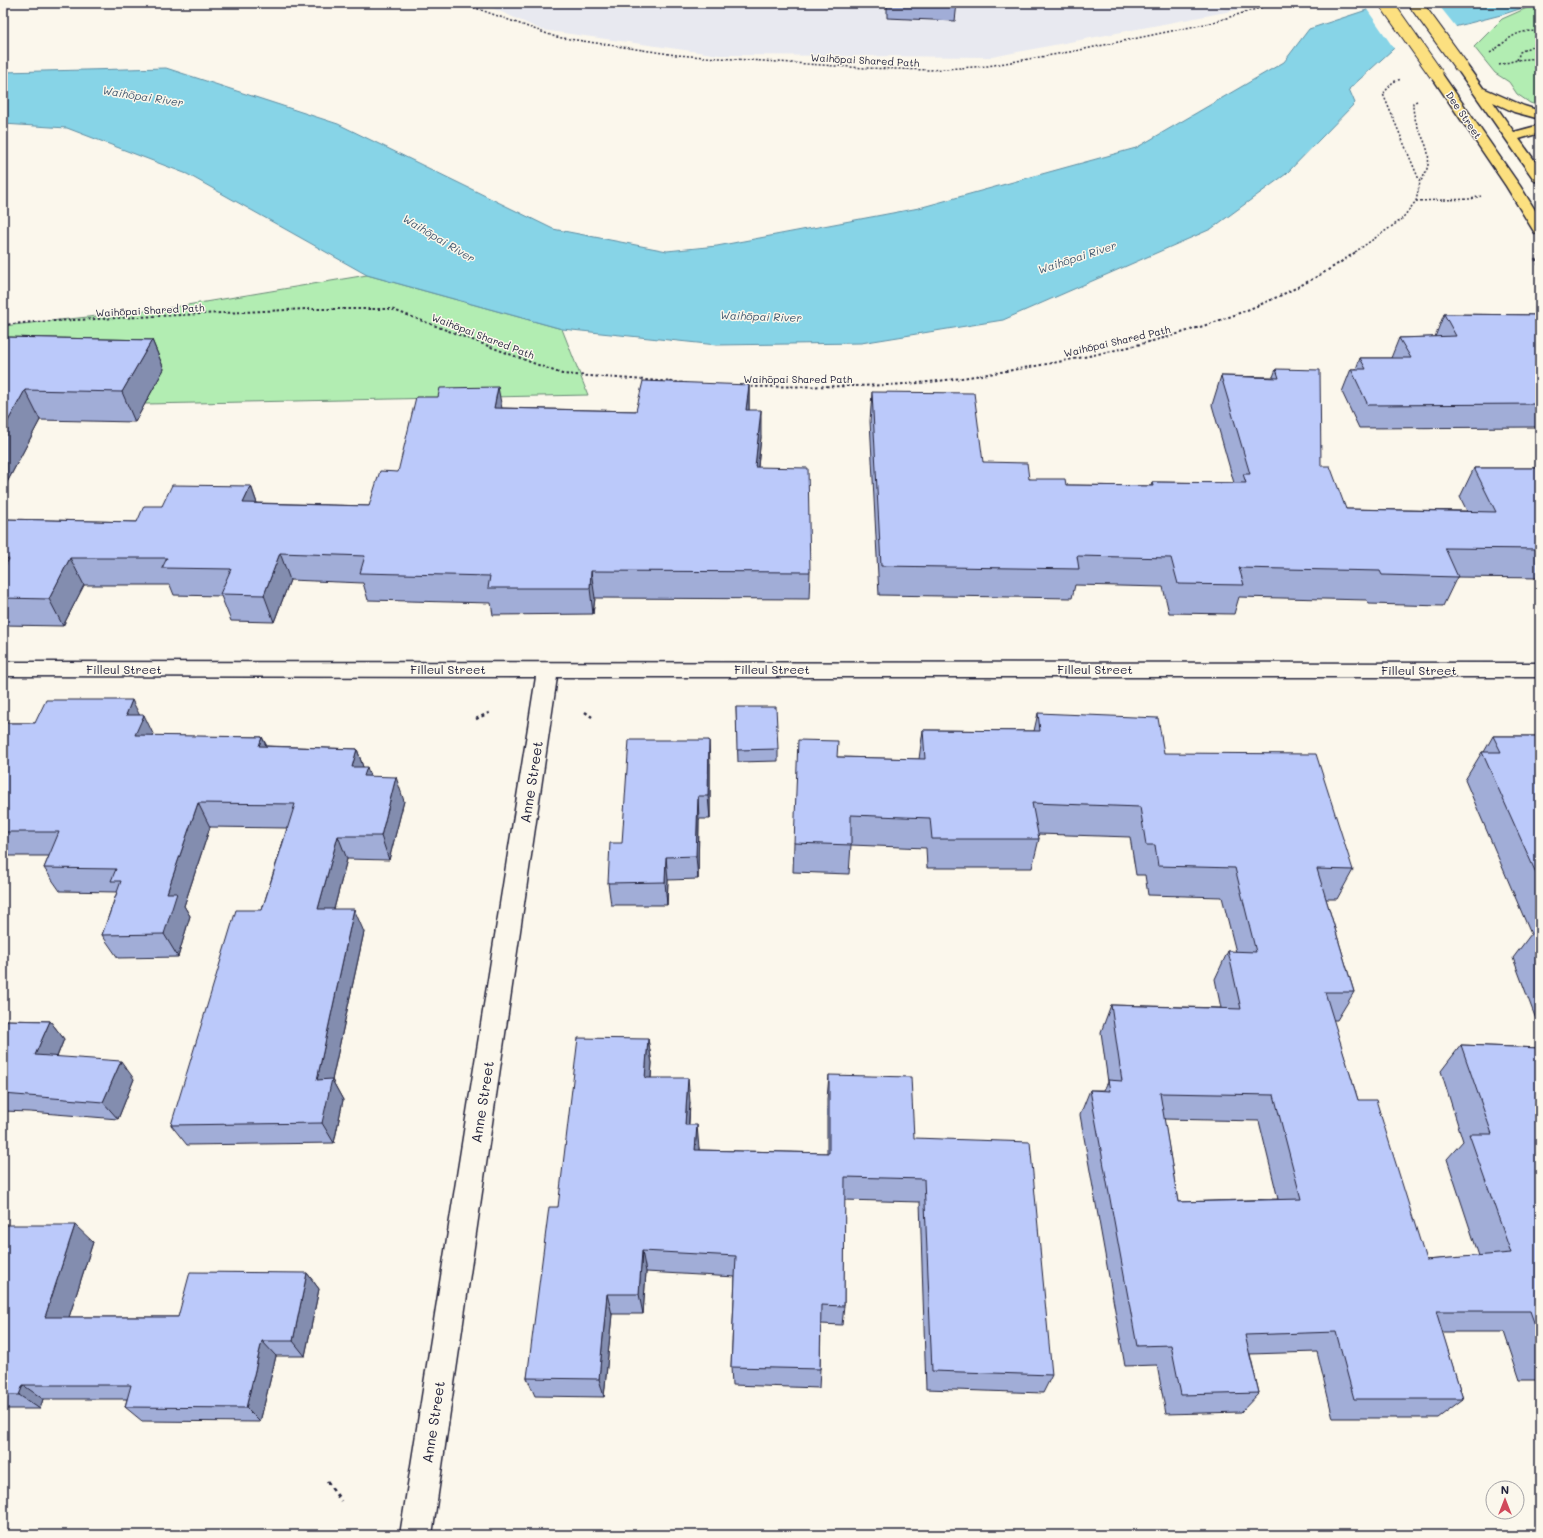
<svg xmlns="http://www.w3.org/2000/svg" width="1543" height="1538" viewBox="0 0 1543 1538" font-family="Mali,sans-serif">
<style>
.built{fill:#e8e9f0}
.green{fill:#b2edb2;stroke:#6a8876}
.water{fill:#87d4e7;stroke:#5f8da2}
.pier{fill:#fbf7ec}
.lines{fill:none;stroke-linecap:round;stroke-linejoin:round}
.minor-casing{stroke:#22223b;stroke-width:3}
.major-casing{stroke:#22223b;stroke-width:3}
.path-far3{stroke:#22223b;stroke-width:1.5;stroke-dasharray:2 2;stroke-linecap:butt}
.path-far2{stroke:#22223b;stroke-width:2;stroke-dasharray:2.5 2.5;stroke-linecap:butt}
.path-far1{stroke:#22223b;stroke-width:2.5;stroke-dasharray:3 3;stroke-linecap:butt}
.path{stroke:#22223b;stroke-width:3;stroke-dasharray:4 4;stroke-linecap:butt}
.minor{fill:#fbf7ec;fill-rule:evenodd}
.major{fill:#fce080;fill-rule:evenodd}
.major-bridge-casing{stroke:#22223b;stroke-width:15;stroke-linecap:butt}
.major-bridge{stroke:#fce080;stroke-width:13}
.wall{fill:#a1add7;stroke:#22223b;fill-rule:evenodd}
.shaded-wall{fill:#838daf;stroke:#22223b}
.building{fill:#bbc9fa;stroke:#22223b;fill-rule:evenodd}
.labels{text-anchor:middle;dominant-baseline:central;stroke-width:3;stroke-linejoin:round;paint-order:stroke}
.far-street-label{font-size:10px;fill:#22223b;stroke:#fbf7ec}
.far-water-label{font-size:11px;font-style:italic;fill:#40576f;stroke:#fbf7ec}
.street-label{font-size:12px;fill:#22223b;stroke:#fbf7ec}
.near-street-label{font-size:14px;fill:#22223b;stroke:#fbf7ec}
</style>
<rect width="100%" height="100%" fill="#fbf7ec"/>
<filter id="ink" filterUnits="userSpaceOnUse"><feTurbulence type="fractalNoise" baseFrequency=".025" numOctaves="2"/><feDisplacementMap in="SourceGraphic" scale="8" xChannelSelector="R" yChannelSelector="G"/><feConvolveMatrix kernelMatrix="1 2 1 2 8 2 1 2 1" color-interpolation-filters="sRGB"/></filter>
<g filter="url(#ink)">
<polygon class="built" points="481,3 1273,3 992,57 720,55 542,30"/>
<g class="green">
<polygon points="1538,3 1540,3 1540,106 1530,103 1517,94 1509,82 1495,73 1474,47 1502,19"/>
<polygon points="367,275 562,329 588,395 98,405 3,410 3,326 163,309"/>
</g>
<polygon class="water" points="1388,3 1538,3 1501,15 1403,40 1349,89 1355,103 1286,174 1211,229 1003,320 861,343 717,345 562,329 367,275 187,174 67,128 3,124 3,72 166,68 338,124 553,229 667,251 717,246 919,208 1136,148 1284,62 1309,29"/>
<polygon class="pier" points="1382,3 1437,3 1457,28 1404,42 1395,50 1366,8"/>
<g class="lines">
<defs>
<polygon id="minor" points="3,662 1540,663 1540,677 557,677 432,1535 400,1535 536,677 3,676"/>
<g id="major">
<polygon points="1461,62 1465,63 1483,88 1524,106 1540,111 1540,119 1514,112 1493,102 1514,132 1540,125 1540,133 1519,139 1540,168 1540,182 1535,181 1455,66 1457,63"/>
<polygon points="1436,70 1440,71 1520,186 1540,218 1540,234 1535,233 1533,230 1506,186 1430,74 1432,71"/>
</g>
</defs>
<use href="#minor" class="minor-casing"/>
<use href="#major" class="major-casing"/>
<g class="path-far3">
<polyline points="454,3 470,6 556,37 676,55 865,68 930,70 988,66 1075,51 1210,23 1276,3"/>
<path d="M1490 53C1509 40 1515 28 1540 32"/>
<polyline points="1517,60 1520,52 1540,42"/>
<polyline points="1499,65 1517,60 1540,58"/>
<path d="M1417 101 1413 103C1412 135 1443 150 1420 182"/>
<polyline points="1416,201 1471,199 1481,196"/>
<polyline points="1355,252 1401,220 1416,201 1420,182 1383,94 1393,82 1401,79"/>
</g>
<g class="path-far2">
<polyline points="1535,259 1540,267"/>
<polyline points="3,325 33,322 307,309 391,309 562,374 687,383"/>
<path d="M746 387C793 386 840 387 886 385 939 383 990 374 1041 365 1149 346 1266 316 1357 251"/>
</g>
<g class="path-far1">
<polyline points="585,712 592,717"/>
<polyline points="476,719 491,712"/>
</g>
<polyline class="path" points="327,1481 341,1501"/>
<use href="#minor" class="minor"/>
<use href="#major" class="major"/>
<defs>
<g id="major-bridge">
<polyline points="1386,3 1436,74"/>
<polyline points="1415,3 1461,66"/>
</g>
</defs>
<use href="#major-bridge" class="major-bridge-casing"/>
<use href="#major-bridge" class="major-bridge"/>
</g>
<g class="wall">
<polygon points="887,3 957,3 955,21 887,18"/>
<polygon points="1444,314 1540,315 1540,427 1359,428 1342,392 1351,369 1356,369 1360,358 1391,358 1399,338 1435,337"/>
<polygon points="3,337 152,340 164,369 135,422 40,420 3,490"/>
<polygon points="1276,369 1321,466 1346,509 1467,511 1460,497 1474,468 1540,468 1540,578 1457,577 1443,606 1369,604 1367,600 1239,597 1234,614 1169,613 1163,587 1075,585 1072,598 879,595 870,421 872,392 983,462 1029,479 1066,485 1151,486 1152,482 1234,483 1212,405 1221,376 1273,377"/>
<polygon points="749,385 749,410 761,437 758,467 810,572 809,599 595,598 593,614 493,615 491,603 368,600 363,583 290,580 274,622 231,621 221,596 174,595 170,585 84,585 63,626 3,625 3,519 137,522 162,506 251,486 257,503 369,506 398,472 502,408 636,411"/>
<polygon points="736,707 778,749 778,761 738,762"/>
<path d="M1038 713 1164 753 1353 870 1337 899H1326L1354 992 1337 1020H1333L1358 1100 1426 1260 1479 1256 1447 1159 1463 1141 1441 1071 1461 1045 1540 1048V1380H1520L1504 1332H1442L1463 1399 1438 1418H1333L1317 1352 1250 1354 1259 1393 1241 1412 1166 1414 1157 1365 1125 1366 1080 1115 1090 1090H1104L1108 1082 1101 1032 1111 1005 1221 1008 1215 979 1228 951 1236 952 1222 897 1148 895 1145 875H1136L1130 837 1038 834 1039 839 1032 868H927L926 848 851 845 849 874 793 872 794 843 837 757 919 759 923 730 1034 731ZM1164 1119 1259 1121 1278 1199 1178 1202Z"/>
<polygon points="140,715 154,736 262,737 267,746 357,749 363,767 370,777 404,801 389,860 347,859 334,909 364,932 332,1080 343,1100 334,1143 187,1145 171,1125 262,910 287,828 210,827 184,906 190,916 178,957 118,958 102,935 117,892 60,891 44,868 49,856 3,856 3,723 35,723"/>
<polygon points="1493,736 1540,736 1540,1030 1513,958 1531,934 1465,780 1482,752 1484,752"/>
<polygon points="710,763 710,819 699,819 698,879 668,880 667,905 611,905 608,883 622,843"/>
<polygon points="3,1020 50,1021 64,1039 57,1057 134,1079 118,1119 30,1112 3,1111"/>
<polygon points="648,1039 652,1063 651,1078 690,1102 689,1125 699,1148 699,1150 827,1153 827,1099 829,1075 914,1138 1052,1375 1043,1393 926,1389 920,1202 844,1200 844,1306 842,1325 821,1324 820,1369 819,1388 732,1385 731,1367 735,1277 646,1272 643,1314 612,1314 604,1397 535,1396 527,1378 558,1207"/>
<polygon points="3,1225 93,1242 69,1317 178,1317 307,1273 319,1289 305,1356 276,1356 260,1422 142,1421 125,1407 127,1399 43,1399 40,1409 3,1409"/>
</g>
<g class="shaded-wall">
<polygon points="152,340 164,369 135,422 122,392"/>
<polygon points="749,385 749,412 746,410"/>
<polygon points="498,387 503,414 494,408"/>
<polygon points="25,390 40,420 3,490 3,430"/>
<polygon points="761,410 761,437 755,494 755,467"/>
<polygon points="251,486 260,512 243,503"/>
<polygon points="280,553 290,580 274,622 264,595"/>
<polygon points="70,558 84,585 63,626 49,599"/>
<polygon points="591,571 595,598 593,614 590,588"/>
<polygon points="132,700 142,720 144,715 156,740 148,760 126,715"/>
<polygon points="262,737 273,761 259,746"/>
<polygon points="709,740 710,763 710,819 708,796"/>
<polygon points="357,749 365,773 367,767 375,791 352,767"/>
<polygon points="396,777 404,801 389,860 381,836"/>
<polygon points="698,796 699,819 698,879 696,856"/>
<polygon points="198,803 210,827 184,906 190,916 178,957 164,934 167,893"/>
<polygon points="338,836 347,859 328,932 318,909"/>
<polygon points="666,857 668,880 667,905 665,882"/>
<polygon points="354,909 364,932 332,1080 343,1100 334,1143 322,1123 317,1080"/>
<polygon points="50,1021 64,1039 50,1074 35,1055"/>
<polygon points="648,1039 652,1063 649,1102 645,1078"/>
<polygon points="121,1061 134,1079 118,1119 103,1102"/>
<polygon points="688,1078 690,1102 687,1148 685,1125"/>
<polygon points="697,1125 699,1148 698,1173 695,1150"/>
<polygon points="75,1225 93,1242 64,1333 45,1317"/>
<polygon points="642,1251 646,1272 643,1314 639,1294"/>
<polygon points="307,1273 319,1289 305,1356 293,1341"/>
<polygon points="607,1294 612,1314 604,1397 599,1379"/>
<polygon points="262,1341 276,1356 260,1422 246,1408"/>
<polygon points="23,1385 43,1399 40,1409 19,1395"/>
</g>
<g class="building">
<polygon points="1444,314 1540,315 1540,404 1368,405 1351,369 1366,369 1360,358 1411,358 1399,338 1456,336"/>
<polygon points="3,337 152,340 122,392 25,390 3,430"/>
<polygon points="1276,369 1320,370 1321,466 1330,466 1346,509 1496,512 1474,468 1540,468 1540,549 1445,548 1458,577 1382,575 1380,571 1239,568 1244,585 1178,584 1171,558 1077,556 1079,569 881,566 872,392 974,393 983,462 1027,463 1029,479 1065,479 1066,485 1153,486 1152,482 1246,483 1243,474 1250,474 1221,376 1279,378"/>
<polygon points="643,381 749,385 746,410 761,410 755,467 808,468 810,572 591,571 590,588 488,588 490,576 360,573 365,556 280,553 264,595 220,594 231,569 162,568 167,558 70,558 49,599 3,598 3,570 9,559 3,558 3,519 137,522 144,506 162,506 172,485 251,486 243,503 369,506 380,471 398,472 416,397 438,397 440,388 498,387 494,408 636,411"/>
<polygon points="46,700 132,700 126,715 144,715 135,735 262,737 259,746 357,749 352,767 367,767 364,776 396,777 381,836 338,836 318,909 354,909 317,1080 332,1079 322,1123 171,1125 236,910 262,910 295,804 198,803 167,893 177,893 164,934 102,935 121,881 111,881 116,869 44,868 59,832 3,832 3,723 35,723"/>
<polygon points="736,707 776,707 778,749 737,750"/>
<path d="M1038 713 1158 718 1164 753 1316 754 1353 870 1317 869 1354 992H1325L1358 1100H1376L1426 1260 1511 1253 1469 1134H1492L1461 1045 1540 1048V1339L1530 1311H1436L1463 1399H1354L1336 1332 1245 1335 1259 1393 1181 1395 1171 1345 1137 1346 1090 1090 1110 1091 1108 1080 1122 1081 1111 1005 1241 1009 1228 951 1256 952 1235 868 1158 866 1155 845H1146L1140 807 1032 803 1039 839H932L930 818 851 815V845L794 843 798 740 838 741 837 757 925 759 923 730 1040 731ZM1160 1093 1274 1095 1301 1199 1178 1202Z"/>
<polygon points="1493,736 1540,736 1540,882 1482,752 1501,752"/>
<polygon points="629,740 709,740 708,796 698,796 696,856 666,857 665,882 608,883 610,843 622,843"/>
<polygon points="1533,932 1540,932 1540,950"/>
<polygon points="3,1020 50,1021 35,1055 121,1061 103,1102 3,1094"/>
<polygon points="578,1038 648,1039 645,1078 688,1078 685,1125 697,1125 695,1150 829,1153 829,1075 911,1077 914,1138 1030,1142 1052,1375 932,1371 924,1179 845,1177 844,1306 821,1305 820,1369 731,1367 736,1256 642,1251 639,1294 607,1294 599,1379 527,1378 549,1207 558,1207"/>
<polygon points="3,1225 75,1225 45,1317 178,1317 190,1272 307,1273 293,1341 262,1341 246,1408 125,1407 131,1385 23,1385 19,1395 3,1395"/>
</g>
</g>
<g class="labels">
<g class="far-street-label">
<text transform="translate(865 60) rotate(3)">Waihōpai Shared Path</text>
<text transform="translate(1464 115) rotate(56)">Dee Street</text>
<text transform="translate(150 310) rotate(-3)">Waihōpai Shared Path</text>
<text transform="translate(483 336) rotate(21)">Waihōpai Shared Path</text>
<text transform="translate(1117 341) rotate(-13)">Waihōpai Shared Path</text>
<text x="798" y="379">Waihōpai Shared Path</text>
</g>
<g class="far-water-label">
<text transform="translate(143 96) rotate(9)">Waihōpai River</text>
<text transform="translate(439 238) rotate(31)">Waihōpai River</text>
<text transform="translate(1077 257) rotate(-18)">Waihōpai River</text>
<text transform="translate(761 316) rotate(2)">Waihōpai River</text>
</g>
<g class="street-label">
<text x="124" y="669">Filleul Street</text>
<text x="448" y="669">Filleul Street</text>
<text x="772" y="669">Filleul Street</text>
<text x="1095" y="669">Filleul Street</text>
<text x="1419" y="670">Filleul Street</text>
</g>
<g class="near-street-label">
<text transform="translate(531 782) rotate(-81)">Anne Street</text>
<text transform="translate(482 1102) rotate(-81)">Anne Street</text>
<text transform="translate(433 1422) rotate(-81)">Anne Street</text>
</g>
</g>
<rect width="1543" height="1538" fill="none" stroke="#fbf7ec" stroke-width="16"/>
<rect x="8" y="8" width="1527" height="1522" fill="none" stroke="#22223b" stroke-width="1.5" filter="url(#ink)"/>
<g transform="translate(1505 1500)"><circle r="19" fill="#fbf7ec" stroke="#a4a2a5"/>
<path d="M0-3L7 15L0 10L-7 15Z" fill="#d1495b"/>
<text y="-6" font-size="11" font-weight="bold" text-anchor="middle" fill="#22223b">N</text>
</g>
</svg>
